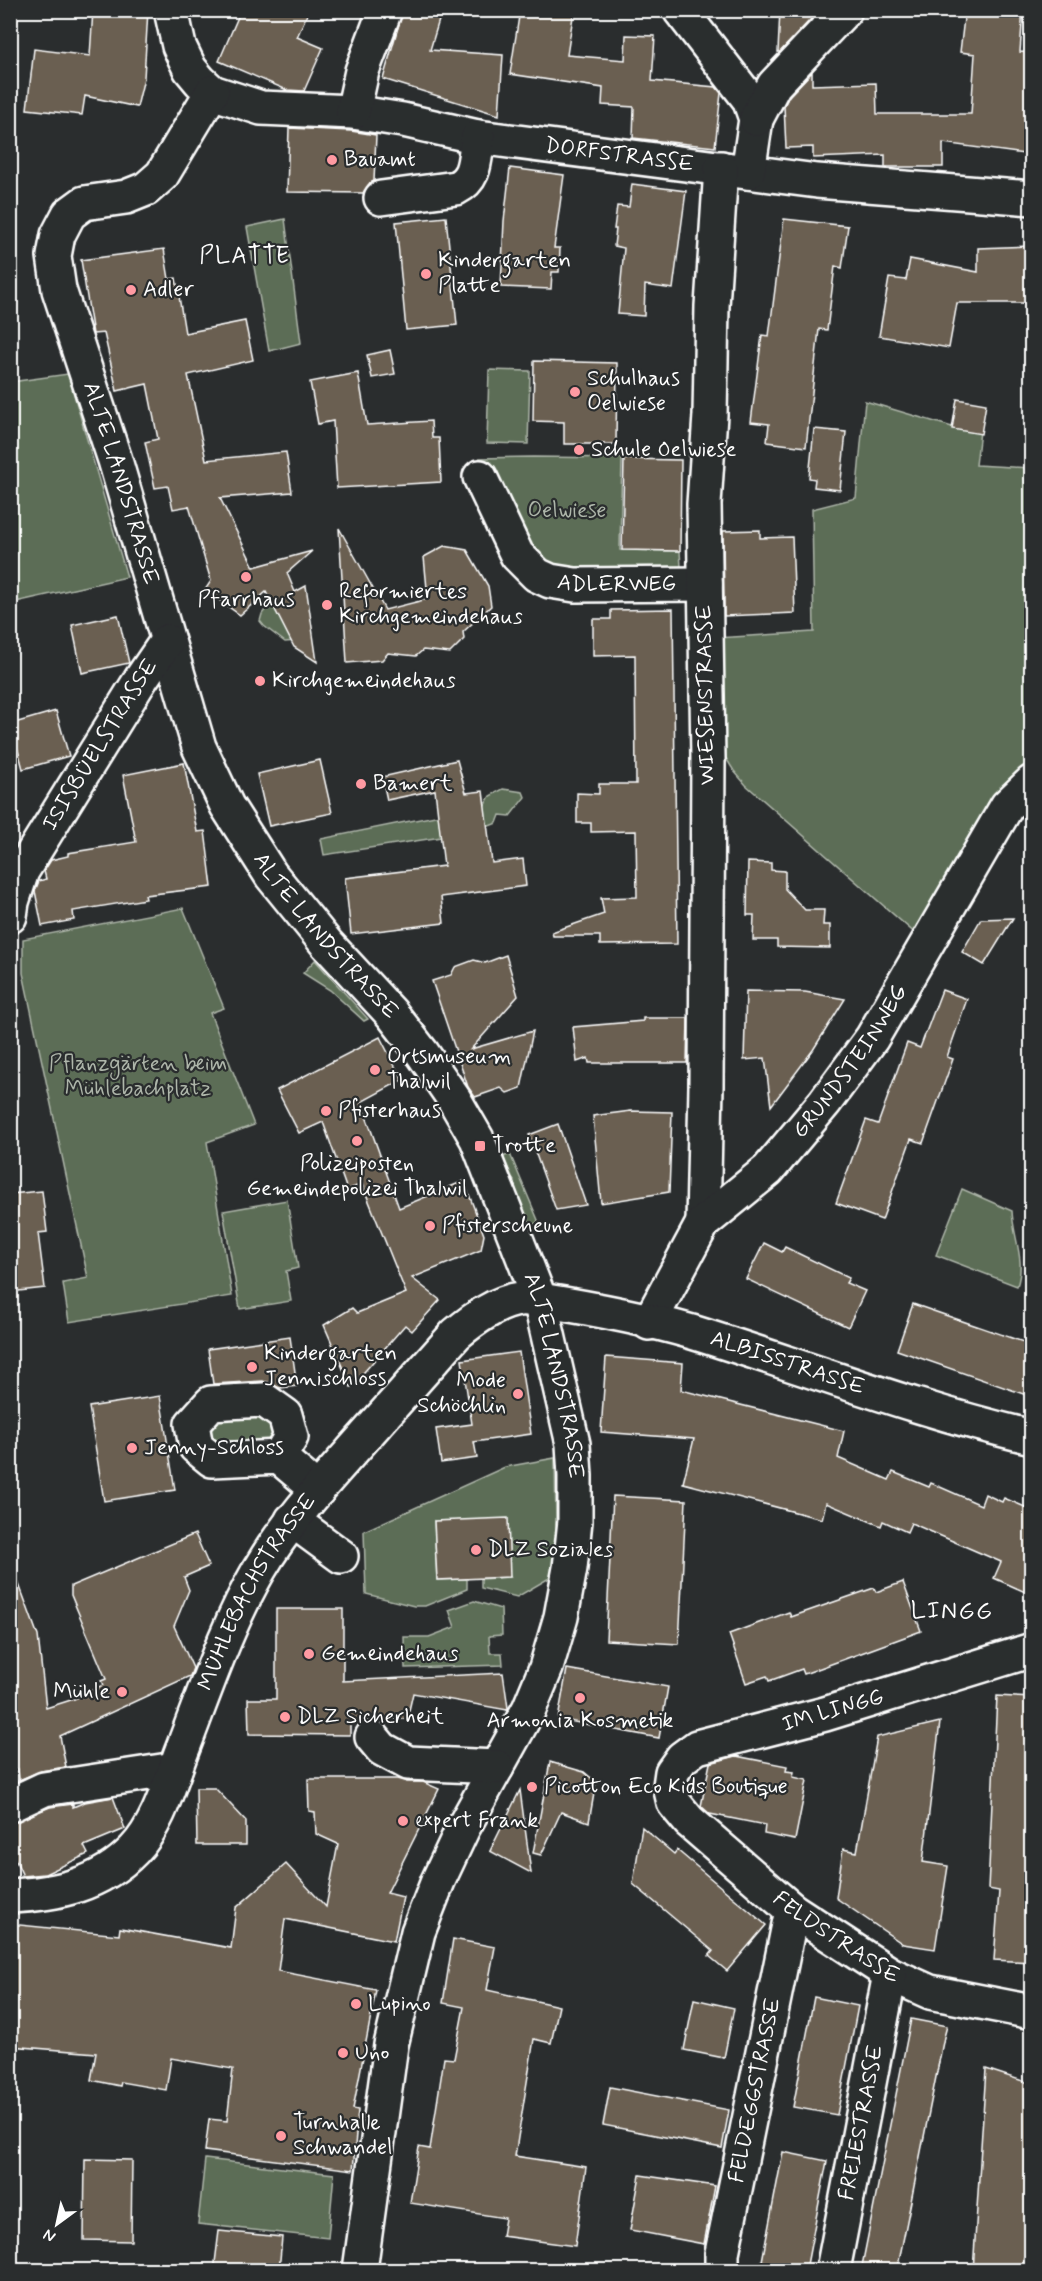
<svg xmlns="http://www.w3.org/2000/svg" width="1042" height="2281" viewBox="0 0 1042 2281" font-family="Mynerve,sans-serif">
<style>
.green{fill:#5c6d56;stroke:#aeb6aa;stroke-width:1.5}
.building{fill:#6a5f51;stroke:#fff;stroke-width:1.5}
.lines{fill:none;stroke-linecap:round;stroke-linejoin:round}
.minor-casing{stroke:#fff;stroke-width:38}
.major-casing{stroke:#fff;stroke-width:38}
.minor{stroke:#2a2d2e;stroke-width:33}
.major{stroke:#2a2d2e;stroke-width:33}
.poi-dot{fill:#ff9aa2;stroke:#2a2d2e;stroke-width:2}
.labels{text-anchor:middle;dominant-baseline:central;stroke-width:4.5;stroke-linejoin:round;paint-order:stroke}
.street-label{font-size:22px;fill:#fff;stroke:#2a2d2e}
.poi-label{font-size:22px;fill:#fff;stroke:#2a2d2e;text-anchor:start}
.park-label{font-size:22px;fill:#aeb6aa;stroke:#2a2d2e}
.neighbourhood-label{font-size:24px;letter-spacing:1.5px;fill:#fff;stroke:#2a2d2e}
</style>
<rect width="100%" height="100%" fill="#2a2d2e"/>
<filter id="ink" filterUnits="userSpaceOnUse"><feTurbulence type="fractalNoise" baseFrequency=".0167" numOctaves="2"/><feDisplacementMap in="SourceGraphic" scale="12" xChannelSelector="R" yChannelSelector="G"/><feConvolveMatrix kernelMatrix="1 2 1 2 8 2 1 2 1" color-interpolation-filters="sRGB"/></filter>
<g filter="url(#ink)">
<g class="green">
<polygon points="285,219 301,343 269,351 247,227"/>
<polygon points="489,370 530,371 528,444 487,443"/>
<polygon points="68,374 127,577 11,603 11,382"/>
<polygon points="865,401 952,427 980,431 976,465 1031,468 1031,765 1019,774 917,935 746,785 734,771 724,755 716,638 814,632 812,509 856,498"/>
<polygon points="533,457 622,458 620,550 680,551 681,567 573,575 527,554 480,458"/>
<polygon points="275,596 296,641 285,642 264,626 260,621 262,614"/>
<polygon points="503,789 523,792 525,797 510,816 500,815 497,823 474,832 324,855 321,839 445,814 480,813 490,796"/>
<polygon points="183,908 224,1008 210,1013 254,1125 207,1142 232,1296 69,1322 63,1283 88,1278 23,973 23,939"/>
<polygon points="315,960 368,1019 364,1021 330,990 303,973"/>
<polygon points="510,1154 538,1220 537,1223 531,1225 524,1221 509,1184 514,1181 503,1157"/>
<path d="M962 1189 1012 1211C1013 1237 1026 1260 1017 1286L936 1255Z"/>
<polygon points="287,1200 298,1268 286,1271 291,1301 240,1309 223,1211"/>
<polygon points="252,1414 272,1421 277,1439 227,1456 208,1438 212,1418"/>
<polygon points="555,1458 556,1531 551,1577 517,1597 481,1588 481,1579 510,1577 434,1521 437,1580 467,1579 467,1589 425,1606 414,1606 366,1594 364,1531 505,1467"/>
<polygon points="474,1601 501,1609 502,1635 489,1636 490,1653 502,1653 503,1665 405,1668 404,1637 429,1637 455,1627 449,1610"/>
<polygon points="205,2159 334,2174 328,2238 198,2224"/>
</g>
<g class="building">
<polygon points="93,10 148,10 144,78 137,107 85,96 82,115 27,109 34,49 90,56"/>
<polygon points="241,10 309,10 297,37 323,48 304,91 287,90 219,61"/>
<polygon points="403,10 442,10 430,50 503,55 499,115 383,79"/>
<polygon points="520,10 574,10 567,55 625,60 626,35 655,36 652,81 716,87 721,93 715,147 633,138 634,107 602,105 603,88 510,74"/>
<polygon points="780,10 811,10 811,19 780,52 778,52"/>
<polygon points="965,10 1023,10 1020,52 1032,53 1029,101 1032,101 1032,155 943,143 943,167 885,167 885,155 813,158 813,147 786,148 784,106 789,96 812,72 812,85 876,83 877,114 971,114 975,54 960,52"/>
<polygon points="289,128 351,131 376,135 374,181 369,184 363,193 287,192"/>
<polygon points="510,168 564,175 554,248 560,248 559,272 552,272 551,289 501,287 504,221"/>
<polygon points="632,184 686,191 673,289 645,285 644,316 618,314 624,248 614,246 616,229 614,229 617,206 629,207"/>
<polygon points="446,217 457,325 406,330 396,222"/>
<polygon points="784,219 848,226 842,268 835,266 827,330 819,329 806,447 767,442 769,424 751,422 762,335 769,336"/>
<polygon points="1032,246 1032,303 957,303 949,348 879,336 889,278 906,280 910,259 978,272 978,248"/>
<polygon points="164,249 169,279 176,278 185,333 245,321 253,360 188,375 206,460 286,452 292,492 220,498 254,567 312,551 287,573 295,592 306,586 317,662 294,647 266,592 240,615 205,590 211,581 189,506 173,509 168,486 155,488 145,442 158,439 147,384 117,391 104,333 93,334 81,260"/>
<polygon points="390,350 395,374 372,378 367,355"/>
<polygon points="534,361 617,363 616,444 564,444 564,422 533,421"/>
<polygon points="358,373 367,425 431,421 432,438 439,438 441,482 337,488 333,421 318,424 310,382"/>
<polygon points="957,399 986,404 981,434 952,429"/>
<polygon points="814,429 846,432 840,490 814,487 815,479 809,478"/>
<polygon points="624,459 681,460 680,551 622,550"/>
<polygon points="339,528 385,610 428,599 424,557 444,546 467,550 488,586 491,606 463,632 464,639 450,653 423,650 416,656 388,653 382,660 347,663"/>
<polygon points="760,530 760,538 792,537 795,613 724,616 723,531"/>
<polygon points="673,609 677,944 600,945 600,936 553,936 552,932 604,914 601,898 637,897 636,831 591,832 591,823 577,823 577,793 599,794 599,784 636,784 635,655 593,656 593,619 611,619 611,610"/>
<polygon points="118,615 129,663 82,673 72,625"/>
<polygon points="56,711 69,756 23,769 11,724"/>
<polygon points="320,760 332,813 269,826 257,774"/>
<polygon points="457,760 466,793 483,791 492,863 523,859 526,886 441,897 444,923 351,934 345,878 444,866 435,790 387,800 382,777"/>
<polygon points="184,763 197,832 205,831 212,887 145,895 146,899 73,911 74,920 42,926 35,891 39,881 46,879 44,871 51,860 68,856 68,853 136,842 123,775"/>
<polygon points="748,862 771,863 771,870 785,871 785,889 805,910 824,910 823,925 830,925 830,948 777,947 777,940 753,940 754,915 747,915"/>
<polygon points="1013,918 984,965 962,952 981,919"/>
<polygon points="506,955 518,996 471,1049 533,1031 521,1088 507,1093 501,1088 475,1097 468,1087 432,981 451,975 455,967 474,960 485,963"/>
<polygon points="942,990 967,999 947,1057 953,1059 923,1143 911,1139 882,1220 836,1203 866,1120 878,1124 907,1043 920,1048"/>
<polygon points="746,991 805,992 845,999 813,1050 771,1106 765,1058 744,1060"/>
<polygon points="643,1018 688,1018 687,1063 589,1063 588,1058 577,1062 573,1027 643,1021"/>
<polygon points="380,1037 402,1080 361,1102 399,1208 464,1181 484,1235 481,1250 412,1278 440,1300 412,1331 405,1325 351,1387 324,1325 352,1308 357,1313 406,1293 362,1184 347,1190 323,1122 299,1133 277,1090"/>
<polygon points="631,1111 672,1112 669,1192 601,1203 593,1116"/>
<polygon points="558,1124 586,1205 556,1210 529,1135"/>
<polygon points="42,1191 47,1232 38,1233 45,1288 10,1292 10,1194"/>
<polygon points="764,1243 782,1252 785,1247 849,1278 846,1283 865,1291 848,1327 746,1279"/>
<polygon points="913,1304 1032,1345 1032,1397 897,1350"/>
<polygon points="290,1337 297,1386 280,1388 263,1381 213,1384 208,1349"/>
<polygon points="519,1352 531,1434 474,1442 477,1458 441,1463 436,1429 472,1424 462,1360"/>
<polygon points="606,1357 683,1363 681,1390 844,1431 838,1458 889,1480 893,1472 929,1487 931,1483 981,1505 985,1494 1002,1502 1004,1498 1032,1510 1032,1595 994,1578 1001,1562 911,1523 907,1532 883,1521 881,1526 826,1503 822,1519 683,1483 694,1439 601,1432"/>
<polygon points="160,1396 175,1490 104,1501 89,1407"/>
<polygon points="613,1496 686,1500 679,1644 606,1640"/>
<polygon points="508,1518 510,1577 437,1580 434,1521"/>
<polygon points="195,1534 209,1566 184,1577 189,1590 174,1626 193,1668 190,1676 60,1736 66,1767 41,1771 19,1780 18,1769 10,1771 10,1568 13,1568 38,1636 46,1708 74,1699 103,1685 101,1681 106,1679 71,1595 71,1586"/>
<polygon points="903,1582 921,1631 804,1674 802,1669 769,1681 767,1676 746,1683 729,1634 789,1612 791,1617 874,1588 876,1592"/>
<polygon points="276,1609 343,1609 343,1681 503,1673 508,1708 507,1710 413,1693 407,1719 369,1719 350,1721 350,1735 249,1734 248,1699 276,1699"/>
<polygon points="567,1669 668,1687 659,1738 558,1719"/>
<polygon points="997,1696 1032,1698 1032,1962 994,1960 999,1891 988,1889"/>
<polygon points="940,1722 923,1862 948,1866 935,1949 903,1944 836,1898 843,1849 857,1852 877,1737"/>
<polygon points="736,1756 787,1766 786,1771 794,1772 793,1777 807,1780 795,1840 764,1834 765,1825 710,1814 701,1806 710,1763"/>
<polygon points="550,1762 584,1772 596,1782 589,1822 561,1812 541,1855 533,1853"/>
<polygon points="308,1779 397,1779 407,1782 423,1782 439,1789 387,1893 403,1897 394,1941 285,1919 278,1971 376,1990 353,2109 358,2110 353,2170 205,2151 209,2119 227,2121 233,2069 171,2058 166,2090 121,2082 120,2086 91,2080 96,2053 10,2046 10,1924 119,1935 120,1928 231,1948 236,1908 286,1864 326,1907 338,1844 316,1834 315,1812 309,1811"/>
<polygon points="196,1788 215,1788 246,1821 246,1845 197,1845"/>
<polygon points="520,1790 531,1873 490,1851"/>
<polygon points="113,1797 125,1829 84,1846 88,1854 45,1874 23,1876 10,1848 10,1823 50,1807 73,1804 73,1807 85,1802"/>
<polygon points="642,1827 674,1854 677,1850 766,1925 727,1971 709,1956 713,1951 633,1884"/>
<polygon points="453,1939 495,1947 487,1990 559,2006 551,2043 534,2039 515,2156 586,2167 575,2246 502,2236 505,2218 410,2203 419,2147 430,2149 444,2058 454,2059 464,2007 443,2003"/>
<polygon points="814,1997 858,2006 837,2115 793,2107"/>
<polygon points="694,1999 734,2008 724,2058 684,2050"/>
<polygon points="911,2019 947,2026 944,2037 897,2271 861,2271"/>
<polygon points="986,2069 1032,2084 1032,2253 1025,2253 1024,2271 973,2271"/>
<polygon points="610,2087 729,2110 722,2148 603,2125"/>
<polygon points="783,2152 827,2161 806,2270 762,2261"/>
<polygon points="85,2159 132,2160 131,2241 84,2240"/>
<polygon points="640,2175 715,2186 704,2244 630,2230"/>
<polygon points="219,2231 282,2237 279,2271 214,2271"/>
</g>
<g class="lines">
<defs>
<g id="minor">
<path id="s1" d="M171 10 179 46 190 69 200 81 212 92 261 108 353 112 403 120 478 137 817 181 1032 198"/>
<polyline points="680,10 749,99 756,119 748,172"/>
<path id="s2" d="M212 92 162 175 146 189 126 197 84 203 69 214 58 235 54 256 59 290 115 460 199 747 227 806 271 875 327 944 392 1014 423 1054 454 1099 477 1139 540 1300 573 1444 575 1476V1521L570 1568 561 1617 546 1668 529 1709 463 1828 438 1881 418 1932 391 2045 360 2270"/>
<polyline points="353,112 362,71 385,10"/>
<polyline points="756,119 774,85 845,10"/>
<path d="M381 198 456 188C477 178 474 158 478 137"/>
<path id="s3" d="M480 477 517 555 537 575 550 581 575 585 705 584"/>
<path id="s4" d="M10 916 12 902 22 871 141 679 167 641"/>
<polyline points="703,1223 706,1086 708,759 704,504 710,415 712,306 721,168"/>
<path id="s5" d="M649 1323 703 1223 768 1170 825 1102 872 1038 1007 806 1032 782"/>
<polyline points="279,1457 291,1437 285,1415 264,1400 211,1403 192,1424 196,1447 212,1460 279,1457 318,1490"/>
<polyline points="292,1520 341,1556"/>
<path id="s6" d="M1032 1650 825 1714 697 1747 682 1758 672 1772 670 1786 674 1803 689 1821 792 1910 890 1974 930 1992 1032 2012"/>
<polyline points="372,1737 382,1749 408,1763 497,1767"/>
<polyline points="10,1805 44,1789 175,1769"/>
<path id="s7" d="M722 2270V2253L792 1910"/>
<path id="s8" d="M833 2270 890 1974"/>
</g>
<g id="major">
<path id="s9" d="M10 1896C57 1894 100 1885 134 1850 158 1825 169 1785 181 1753 205 1691 226 1627 259 1570 284 1527 318 1489 351 1452 386 1413 421 1373 456 1334 474 1319 497 1302 520 1299 527 1298 534 1300 540 1300 590 1308 644 1318 692 1332 805 1367 916 1410 1032 1437"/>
</g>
</defs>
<use href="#minor" class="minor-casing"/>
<use href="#major" class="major-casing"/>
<use href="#minor" class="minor"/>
<use href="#major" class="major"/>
</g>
</g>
<g class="poi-dot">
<circle cx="332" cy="160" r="6"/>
<circle cx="426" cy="274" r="6"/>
<circle cx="131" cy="290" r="6"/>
<circle cx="575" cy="392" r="6"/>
<circle cx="579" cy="450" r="6"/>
<circle cx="246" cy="577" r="6"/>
<circle cx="327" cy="605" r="6"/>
<circle cx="260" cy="681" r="6"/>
<circle cx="361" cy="784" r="6"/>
<circle cx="375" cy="1070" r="6"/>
<circle cx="326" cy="1111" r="6"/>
<circle cx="357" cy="1141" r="6"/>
<rect x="474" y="1140" width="12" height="12" rx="3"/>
<circle cx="430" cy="1226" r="6"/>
<circle cx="252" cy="1367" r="6"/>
<circle cx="518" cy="1394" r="6"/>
<circle cx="132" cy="1448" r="6"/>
<circle cx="476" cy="1550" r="6"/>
<circle cx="309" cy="1654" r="6"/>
<circle cx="122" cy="1692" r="6"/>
<circle cx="580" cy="1698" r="6"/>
<circle cx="285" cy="1717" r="6"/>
<circle cx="532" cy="1787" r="6"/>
<circle cx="403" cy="1821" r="6"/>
<circle cx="356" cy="2004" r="6"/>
<circle cx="343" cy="2053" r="6"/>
<circle cx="281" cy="2136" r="6"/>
</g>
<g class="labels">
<g class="street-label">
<text stroke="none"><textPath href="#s1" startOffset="508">DORFSTRASSE</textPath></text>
<text stroke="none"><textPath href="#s2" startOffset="483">ALTE LANDSTRASSE</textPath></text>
<text stroke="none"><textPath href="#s3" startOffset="196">ADLERWEG</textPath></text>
<text transform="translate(706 695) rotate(-91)">WIESENSTRASSE</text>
<text stroke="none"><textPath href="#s4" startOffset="195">ISISBÜELSTRASSE</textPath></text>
<text stroke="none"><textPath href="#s2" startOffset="987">ALTE LANDSTRASSE</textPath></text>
<text stroke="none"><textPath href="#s5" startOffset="334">GRUNDSTEINWEG</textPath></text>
<text stroke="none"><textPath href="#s9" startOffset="1101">ALBISSTRASSE</textPath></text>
<text stroke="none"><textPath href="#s2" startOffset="1491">ALTE LANDSTRASSE</textPath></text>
<text stroke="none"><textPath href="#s9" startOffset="423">MÜHLEBACHSTRASSE</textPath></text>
<text transform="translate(833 1711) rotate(-16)">IM LINGG</text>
<text stroke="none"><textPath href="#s6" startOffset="628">FELDSTRASSE</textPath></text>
<text stroke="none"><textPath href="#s7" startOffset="183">FELDEGGSTRASSE</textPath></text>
<text stroke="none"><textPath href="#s8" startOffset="150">FREIESTRASSE</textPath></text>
</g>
<g class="poi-label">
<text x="344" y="160">Bauamt</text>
<text x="438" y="261">Kindergarten<tspan x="438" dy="25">Platte</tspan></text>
<text x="143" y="290">Adler</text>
<text x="587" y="379">Schulhaus<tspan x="587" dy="25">Oelwiese</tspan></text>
<text x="591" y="450">Schule Oelwiese</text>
<text x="339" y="592">Reformiertes<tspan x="339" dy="25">Kirchgemeindehaus</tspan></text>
<text x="246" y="600" text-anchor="middle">Pfarrhaus</text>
<text x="272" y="681">Kirchgemeindehaus</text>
<text x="373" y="784">Bamert</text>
<text x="387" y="1057">Ortsmuseum<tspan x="387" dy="25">Thalwil</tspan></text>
<text x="338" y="1111">Pfisterhaus</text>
<text x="492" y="1146">Trotte</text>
<text x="357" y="1164" text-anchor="middle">Polizeiposten<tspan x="357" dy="25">Gemeindepolizei Thalwil</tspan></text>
<text x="442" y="1226">Pfisterscheune</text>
<text x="264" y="1354">Kindergarten<tspan x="264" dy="25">Jennischloss</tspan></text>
<text x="506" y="1381" text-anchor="end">Mode<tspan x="506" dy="25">Schöchlin</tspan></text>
<text x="144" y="1448">Jenny-Schloss</text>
<text x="488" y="1550">DLZ Soziales</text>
<text x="321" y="1654">Gemeindehaus</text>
<text x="110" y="1692" text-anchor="end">Mühle</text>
<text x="297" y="1717">DLZ Sicherheit</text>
<text x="580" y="1721" text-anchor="middle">Armonia Kosmetik</text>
<text x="544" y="1787">Picotton Eco Kids Boutique</text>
<text x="415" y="1821">expert Frank</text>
<text x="368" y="2004">Lupino</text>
<text x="355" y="2053">Uno</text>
<text x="293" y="2123">Turnhalle<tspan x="293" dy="25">Schwandel</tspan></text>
</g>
<g class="park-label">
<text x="567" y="511">Oelwiese</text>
<text x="138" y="1064">Pflanzgärten beim<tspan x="138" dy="25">Mühlebachplatz</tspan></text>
</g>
<g class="neighbourhood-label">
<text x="245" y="256">PLATTE</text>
<text x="952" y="1611">LINGG</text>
</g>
</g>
<rect width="1042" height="2281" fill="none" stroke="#2a2d2e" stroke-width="36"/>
<rect x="18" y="18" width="1006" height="2245" fill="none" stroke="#fff" stroke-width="2" filter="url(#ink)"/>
<g transform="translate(57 2224) rotate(213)" stroke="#2a2d2e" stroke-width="4.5" paint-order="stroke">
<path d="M0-4.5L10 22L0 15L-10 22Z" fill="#ffffff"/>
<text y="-9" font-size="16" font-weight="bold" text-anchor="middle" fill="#ffffff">N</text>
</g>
</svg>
